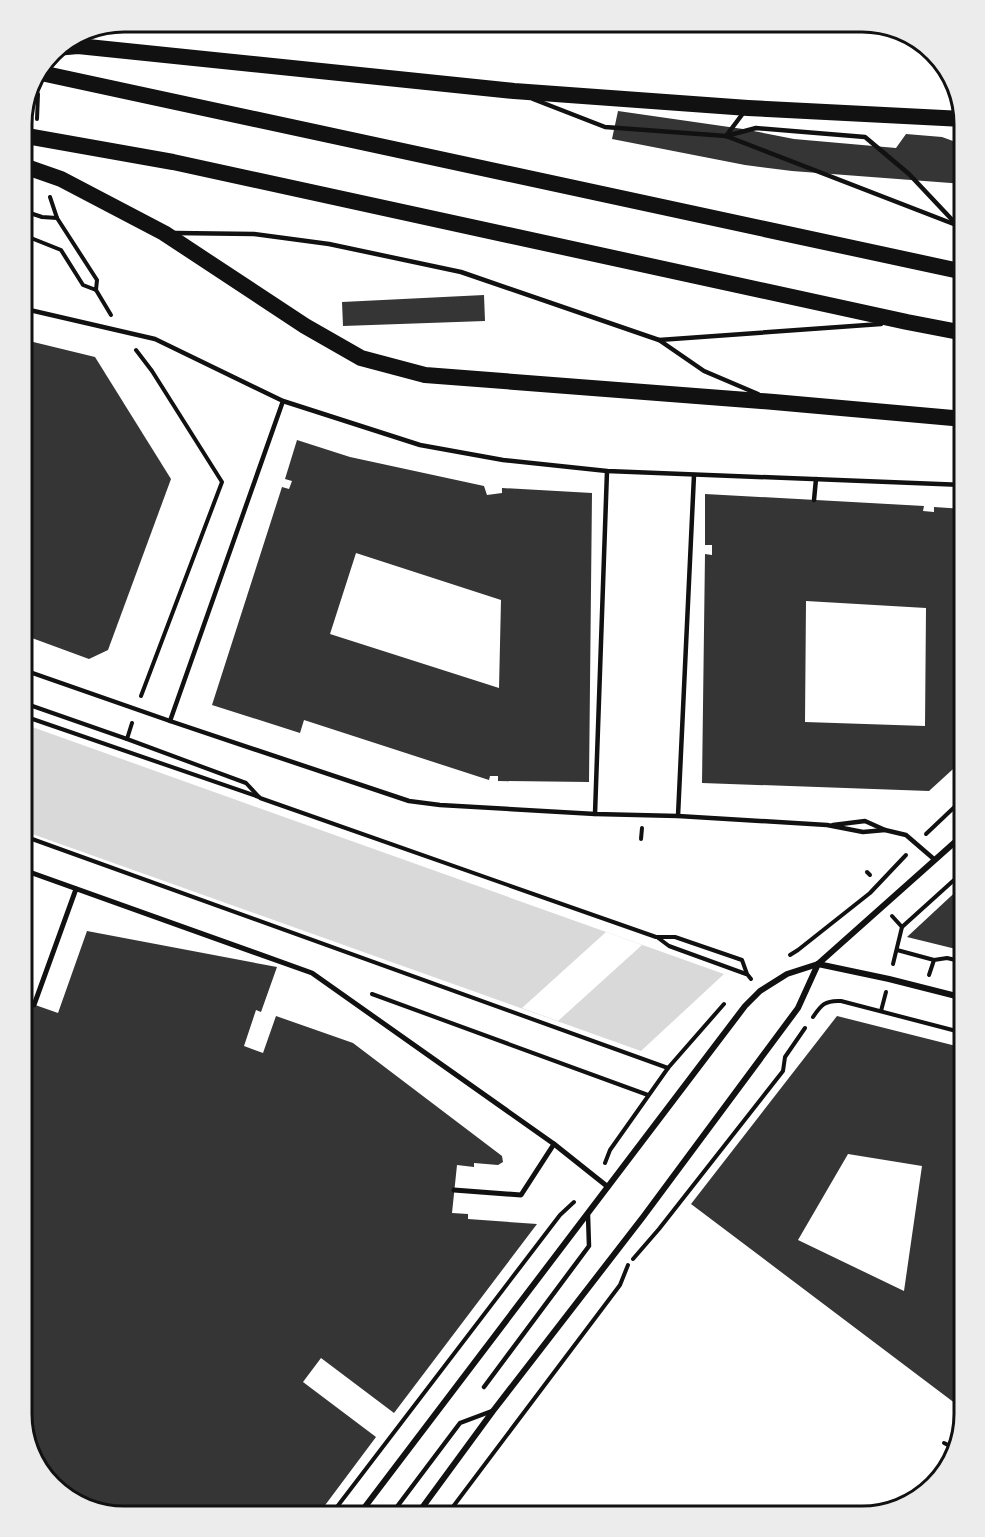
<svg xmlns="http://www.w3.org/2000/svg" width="985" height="1537" viewBox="0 0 985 1537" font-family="Poppins,sans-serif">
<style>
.water{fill:#d9d9d9}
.pier{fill:#fff}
.building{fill:#353535;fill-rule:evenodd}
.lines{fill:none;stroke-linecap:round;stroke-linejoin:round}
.path{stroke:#111;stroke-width:4}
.service{stroke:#111;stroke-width:4.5}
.pedestrian{stroke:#111;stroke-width:5}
.minor{stroke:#111;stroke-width:6}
.trunk{stroke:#111;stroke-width:16}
.rim{fill:none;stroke:#111;stroke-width:3}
</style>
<rect width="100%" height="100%" fill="#fff"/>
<polygon class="water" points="21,723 724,974 641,1051 21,830"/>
<polygon class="pier" points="606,932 642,945 558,1021 522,1008"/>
<g class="building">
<polygon points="618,111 743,129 794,139 896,148 906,134 942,137 964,145 964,184 792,171 745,165 612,139"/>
<polygon points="484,295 485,321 343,326 342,302"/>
<polygon points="21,339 95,357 171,479 108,650 89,659 21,634"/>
<path d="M297 440 350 457 484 486 487 495 502 493V488L592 493 589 782 498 781V776H490L489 780 304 720 300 733 212 705 282 487 289 489 292 481 285 479ZM356 553 501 600 499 688 330 634Z"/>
<path d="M705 494 924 506 923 511 934 512V507L964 509V759L929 791 702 783 705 554 712 555V545H705ZM806 601 926 608 925 726 805 722Z"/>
<polygon points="964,884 964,951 907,937"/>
<polygon points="21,924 33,929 21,963"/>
<polygon points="87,931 277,967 261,1012 256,1010 244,1046 263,1053 276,1016 353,1043 502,1156 503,1162 498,1165 474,1163 474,1167 457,1165 452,1213 468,1214 468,1219 537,1224 394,1413 321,1358 303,1382 376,1437 317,1516 117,1516 67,1499 32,1459 21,1413 21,1000 58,1013"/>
<path d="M837 1016 964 1048V1410L691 1204ZM848 1154 922 1166 904 1291 798 1240Z"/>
</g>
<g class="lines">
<g class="path">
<polyline points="37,119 38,94"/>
<polyline points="21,210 42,217 57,218"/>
<polyline points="21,234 61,250 83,285 96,290 97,280 57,218 50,197"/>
<polyline points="96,290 111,315"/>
<polyline points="136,350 152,371 222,482 141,696"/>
<polyline points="21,702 127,739"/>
<polyline points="21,715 259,797"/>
<polyline points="132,723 127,739 246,783 260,798 656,937 675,937 742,960 747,974 751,979"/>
<polyline points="926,834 964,798"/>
<polyline points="21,835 668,1068"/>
<polyline points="641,839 642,828"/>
<polyline points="867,872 870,875"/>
<polyline points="892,916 902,927"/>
<polyline points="657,937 669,946 746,974"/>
<polyline points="897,950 934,960"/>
<polyline points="790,955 798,950 870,893 906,855"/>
<polyline points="893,964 902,927 964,871"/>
<polyline points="929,975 934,960 947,958 964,962"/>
<polyline points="372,994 648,1095"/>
<polyline points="881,1011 886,992"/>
<path d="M813 1017C821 1005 825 1000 841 1001L964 1033"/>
<polyline points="605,1163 610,1150 668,1068 724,1004"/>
<polyline points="633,1259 659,1229 783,1071 785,1057 805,1028"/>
<polyline points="944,1443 954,1448"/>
<polyline points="330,1516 560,1215 574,1202"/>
<polyline points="446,1516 620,1285 628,1265"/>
</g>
<g class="service">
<polyline points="533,99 605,127 726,136 964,228"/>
<polyline points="726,136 756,128 865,137 909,174 957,225"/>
<polyline points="726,136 744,112"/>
<polyline points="175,233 254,234 329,244 461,272 659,340 704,371 758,394"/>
<polyline points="21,308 155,339 283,401 420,445 503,460 607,471 964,485"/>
<polyline points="659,340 881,324"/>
<polyline points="814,500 816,479"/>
<polyline points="21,669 170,721 409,801 440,805 595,814 678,816 827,825 863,832 885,830"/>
<polyline points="170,721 283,401"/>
<polyline points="595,814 607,471"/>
<polyline points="678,816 694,475"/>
<polyline points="833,825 865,821 885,830 906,835 935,860"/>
<polyline points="484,1387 589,1246 588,1215"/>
<polyline points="390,1516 460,1423 492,1411"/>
</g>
<g class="pedestrian">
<polyline points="21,869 312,973 554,1144 608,1187"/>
<polyline points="34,1005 76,889"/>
<polyline points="454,1190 521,1195 554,1144"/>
</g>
<g class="minor">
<polyline points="818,964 889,979 964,998"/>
<polyline points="358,1516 745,1006 760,991 787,974 818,964 964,834"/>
<polyline points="416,1516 493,1411 643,1217 798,1008 818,964"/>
</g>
<g class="trunk">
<polyline points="56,48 78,46 514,91 748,108 963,119"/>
<polyline points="41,73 964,272"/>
<polyline points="21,135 173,162 907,322 964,333"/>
<polyline points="21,165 61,179 164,233 305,326 361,358 425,375 774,402 964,419"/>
</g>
</g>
<path d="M0 0H985V1537H0ZM124 32H862A92 92 0 0 1 954 124V1414A92 92 0 0 1 862 1506H124A92 92 0 0 1 32 1414V124A92 92 0 0 1 124 32Z" fill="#ececec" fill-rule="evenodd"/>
<path class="rim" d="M124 32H862A92 92 0 0 1 954 124V1414A92 92 0 0 1 862 1506H124A92 92 0 0 1 32 1414V124A92 92 0 0 1 124 32Z"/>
</svg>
